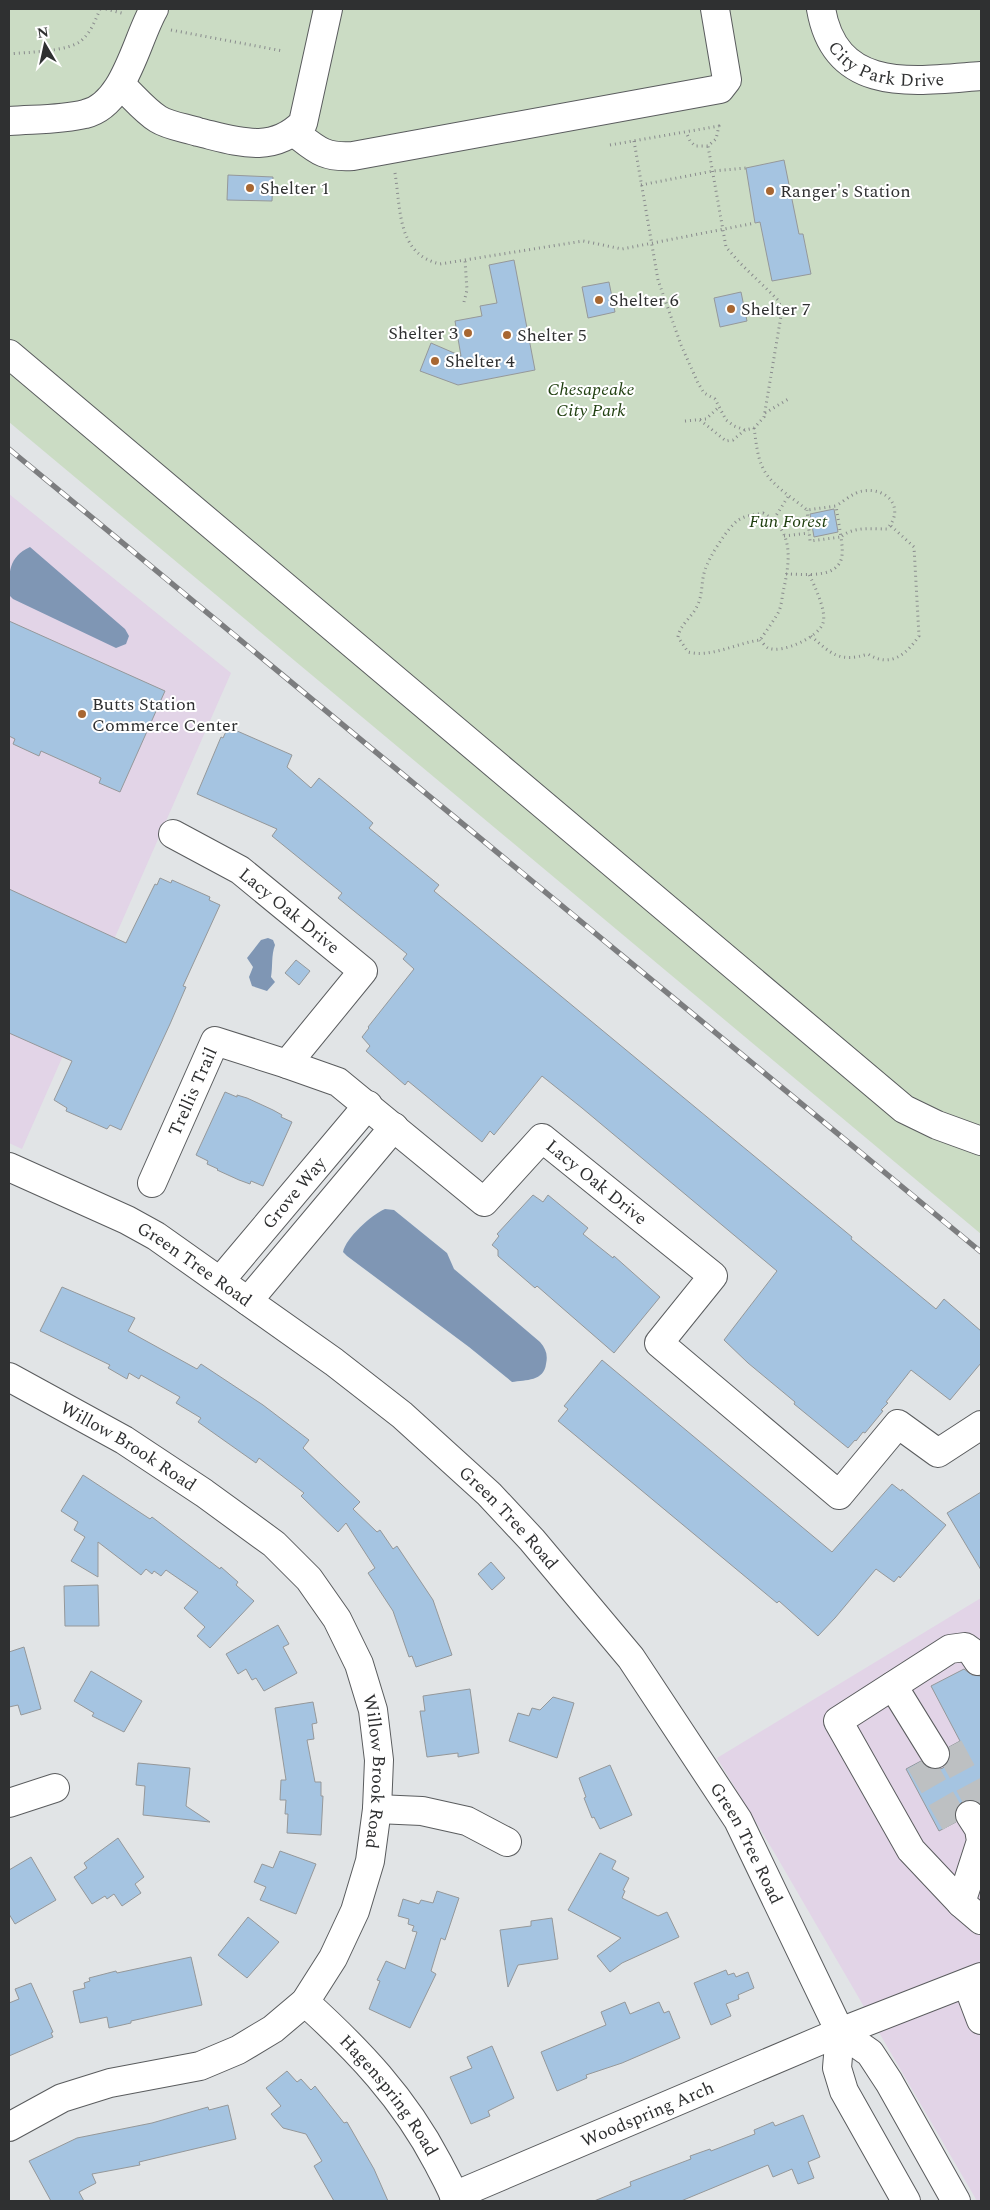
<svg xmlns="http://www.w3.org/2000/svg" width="990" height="2210" viewBox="0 0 990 2210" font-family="Spectral,serif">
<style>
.commercial{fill:#e2d4e7}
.green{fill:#cbdcc4}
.water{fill:#7f96b4}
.building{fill:#a5c4e1;stroke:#95989a}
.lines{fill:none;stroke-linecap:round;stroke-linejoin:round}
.minor-tunnel{stroke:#bdc0c2;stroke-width:28;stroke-dasharray:28 14;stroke-linecap:butt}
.minor-casing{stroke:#5a5c5e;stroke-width:30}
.path{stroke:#898b8d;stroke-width:3;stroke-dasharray:1 4;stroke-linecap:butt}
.minor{stroke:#fff;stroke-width:28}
.rail-casing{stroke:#7c7d7f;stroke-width:5.5}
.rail{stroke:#fff;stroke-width:4;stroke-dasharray:11;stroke-linecap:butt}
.poi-dot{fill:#a86732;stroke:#fff;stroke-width:2}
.labels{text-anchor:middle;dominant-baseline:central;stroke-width:4;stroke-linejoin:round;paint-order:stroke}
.street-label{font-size:18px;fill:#2f3031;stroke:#fff}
.poi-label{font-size:18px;fill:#2f3031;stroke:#fff;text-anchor:start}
.park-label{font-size:18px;font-style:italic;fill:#214011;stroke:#fff}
</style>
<rect width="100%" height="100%" fill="#e1e4e6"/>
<g class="commercial">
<polygon points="9,494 231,673 22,1149 9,1143"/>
<polygon points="981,1598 981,2201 977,2201 774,1852 717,1758"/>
</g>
<polygon class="green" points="9,9 981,9 981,1234 9,422"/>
<g class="water">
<path d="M30 547 125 629 129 636 126 644 116 648 13 599 9 595C9 573 8 557 30 547Z"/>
<path d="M268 938 273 940 275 945C271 956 273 965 271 977L275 982 267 991 252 986 249 977 253 967 247 958 261 940Z"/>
<path d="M385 1209 394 1210 447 1253 454 1269 540 1342C546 1349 548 1355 546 1364 544 1381 526 1380 512 1382L469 1347 347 1256 343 1252C346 1238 371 1215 385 1209Z"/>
</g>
<g class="building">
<polygon points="784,160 799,234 803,234 811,274 772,281 760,222 755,223 746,168"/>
<polygon points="228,175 273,177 272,201 227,200"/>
<polygon points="514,260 535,370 458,385 420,371 431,343 461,356 455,321 482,316 480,306 497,303 489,265"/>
<polygon points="609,282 615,312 588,318 582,287"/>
<polygon points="741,292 747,321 720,327 714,298"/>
<polygon points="834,509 838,532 814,537 810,514"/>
<polygon points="9,621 165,691 120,792 99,783 101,778 41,751 39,756 13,744 15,739 9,736"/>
<polygon points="228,727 292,755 287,767 311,788 319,778 359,811 373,823 369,828 439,885 434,891 852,1237 851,1239 936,1309 944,1299 981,1331 981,1363 950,1400 911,1370 886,1402 888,1403 881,1410 883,1411 865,1433 863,1432 856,1441 855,1440 848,1448 794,1404 795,1402 748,1363 724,1340 777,1271 582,1108 542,1076 494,1135 490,1131 482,1142 408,1081 405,1085 366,1051 370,1046 362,1037 369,1028 368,1027 414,969 403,959 407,954 338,898 342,893 272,836 277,829 197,794 221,737 223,738"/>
<polygon points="160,878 171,883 172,880 210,897 209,900 220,905 183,986 186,987 170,1024 121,1130 110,1125 107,1129 66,1111 67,1108 54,1100 72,1061 9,1033 9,889 126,943 155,884 157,885"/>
<polygon points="296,960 310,971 299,985 285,973"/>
<polygon points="225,1092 237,1097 237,1095 247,1098 273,1110 282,1115 281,1117 292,1122 263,1186 251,1181 250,1184 239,1180 217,1170 218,1169 207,1164 208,1161 196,1155"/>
<polygon points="533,1195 543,1202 548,1195 588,1228 583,1234 613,1258 614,1256 660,1297 614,1353 537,1286 535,1288 498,1256 498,1250 492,1245 499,1236 497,1234"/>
<polygon points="62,1287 135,1318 128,1331 197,1369 201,1364 263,1405 309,1440 303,1448 360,1502 353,1509 377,1532 380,1530 393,1549 397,1546 433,1600 452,1655 416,1667 412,1656 409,1657 393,1611 368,1573 375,1568 346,1523 338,1532 301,1496 304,1493 259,1458 256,1463 198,1422 201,1418 176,1403 180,1397 141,1375 139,1379 129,1373 127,1379 108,1368 110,1365 40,1331"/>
<polygon points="602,1360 832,1552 892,1484 901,1491 902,1489 946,1525 900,1578 899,1576 894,1582 876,1569 835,1618 818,1636 779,1601 777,1603 558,1421 568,1409 564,1406"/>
<polygon points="83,1475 150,1519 152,1517 220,1569 221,1567 238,1582 236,1585 254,1601 210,1648 197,1636 205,1627 184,1608 198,1592 166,1570 161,1576 154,1571 152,1574 146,1569 141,1575 98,1542 98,1577 71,1561 85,1537 74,1530 78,1522 61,1511"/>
<polygon points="981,1492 981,1570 947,1513"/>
<polygon points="491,1562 505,1578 492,1590 478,1574"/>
<polygon points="98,1585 99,1626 65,1626 64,1586"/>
<polygon points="278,1625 289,1644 283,1647 297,1673 264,1691 256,1678 252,1680 246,1669 238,1674 226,1654"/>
<polygon points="24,1647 41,1709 21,1715 18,1705 9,1707 9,1652"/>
<polygon points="964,1669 972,1675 981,1676 981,1805 970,1799 962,1802 956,1808 954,1815 956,1822 939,1831 906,1769 921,1761 927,1767 936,1770 943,1768 948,1762 951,1754 949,1747 960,1741 931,1686"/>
<polygon points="91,1671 142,1701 124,1732 92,1716 94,1713 74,1701"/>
<polygon points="470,1689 479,1753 458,1757 458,1753 427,1757 420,1711 425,1711 423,1696"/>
<polygon points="553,1697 574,1703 557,1758 509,1741 518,1713 529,1716 532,1708 540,1710"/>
<polygon points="313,1702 317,1723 312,1724 314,1739 307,1740 315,1782 321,1782 321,1796 323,1796 321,1835 287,1833 288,1814 285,1814 286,1800 280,1800 281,1780 286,1780 275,1708"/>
<polygon points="138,1763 190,1768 186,1806 210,1822 143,1815 145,1786 136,1785"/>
<polygon points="610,1765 632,1815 600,1829 594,1817 592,1818 584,1798 586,1797 579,1778"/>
<polygon points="118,1838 144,1877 135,1884 141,1893 122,1906 114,1894 107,1899 105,1896 92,1904 74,1877 87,1868 84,1863"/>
<polygon points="280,1851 316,1864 296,1914 260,1900 266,1887 254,1882 262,1864 273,1868"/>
<polygon points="600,1853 616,1861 612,1869 629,1878 623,1890 625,1891 622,1898 658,1916 667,1912 679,1937 622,1963 610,1972 597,1956 621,1938 568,1910"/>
<polygon points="31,1857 56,1900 15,1924 9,1914 9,1870"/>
<polygon points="437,1891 459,1898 445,1940 441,1938 431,1971 436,1974 410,2028 369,2009 380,1981 377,1980 386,1961 405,1969 417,1932 412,1931 414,1926 408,1924 409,1919 398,1916 403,1899 419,1904 421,1900 433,1903"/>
<polygon points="248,1917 279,1942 247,1978 218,1955"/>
<polygon points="552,1918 558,1959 518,1965 508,1987 500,1930 531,1926 531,1921"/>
<polygon points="191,1957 202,2005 131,2021 131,2023 109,2028 107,2017 80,2023 73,1991 85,1988 84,1983 90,1981 89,1978 116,1971 117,1973"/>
<polygon points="726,1970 728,1975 734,1973 736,1977 748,1972 754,1988 738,1995 739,1999 726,2004 731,2016 711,2025 694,1983"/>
<polygon points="31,1983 53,2032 51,2033 53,2037 9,2056 9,2003 19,1999 15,1989"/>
<polygon points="625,2002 630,2014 659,2002 664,2013 669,2011 680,2038 622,2063 586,2075 587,2078 557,2091 541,2052 606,2025 601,2012"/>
<polygon points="492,2046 514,2098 488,2111 490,2116 471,2124 450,2077 472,2068 467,2057"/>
<polygon points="287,2071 297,2082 301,2079 311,2090 315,2086 344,2123 347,2122 374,2169 388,2201 334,2201 314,2166 322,2161 306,2134 283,2128 271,2114 281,2106 266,2088"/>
<polygon points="228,2105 236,2139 139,2162 140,2165 92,2174 96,2183 79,2192 84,2201 51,2201 29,2161 77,2138 152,2123 208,2107 209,2110"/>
<polygon points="803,2115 820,2157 808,2162 814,2178 798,2184 792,2169 773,2177 768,2165 681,2201 594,2201 631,2186 630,2182 691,2159 690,2156 710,2149 711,2151 755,2134 754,2130 773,2122 775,2126"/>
</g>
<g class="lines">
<g class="minor-tunnel">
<polyline points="949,1747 981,1807"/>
<polyline points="920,1762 955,1823"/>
</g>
<defs>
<g id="minor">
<path id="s1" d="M821 9C836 95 915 81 981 76"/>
<path d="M121 85C133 96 144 110 158 119 169 126 186 128 198 132 236 141 272 155 303 123L328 9"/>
<path d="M9 121C34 119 61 120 85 114 125 105 136 40 154 9"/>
<path d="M294 132C316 149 323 158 353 156L720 89 727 80 715 9"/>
<polyline points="9,354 904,1109 937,1125 981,1141"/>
<path id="s2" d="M173 834 240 870 363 971 287 1064 338 1082 484 1202 542 1138 713 1276 659 1343 839 1495 898 1424 938 1453 981 1425"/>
<path id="s3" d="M9 1167 127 1220 156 1236 334 1362 402 1415 489 1494 532 1540 631 1658 738 1820 840 2032 870 2053 889 2082 956 2201"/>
<path id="s4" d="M152 1183 215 1041 287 1064"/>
<path id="s5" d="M220 1281 368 1105"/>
<polyline points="248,1301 394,1127"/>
<path id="s6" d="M9 1377 124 1440 204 1493 274 1544 309 1579 337 1619 359 1664 373 1710 379 1760 377 1809 370 1861 355 1911 333 1958 305 2002 273 2029 238 2050 200 2066 110 2083 62 2098 9 2127"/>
<polyline points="978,1661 972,1652 965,1647 950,1649 838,1721 911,1850 961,1903 981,1920"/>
<polyline points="893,1686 935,1754"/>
<polyline points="9,1803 55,1788"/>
<polyline points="377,1809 422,1811 467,1821 507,1842"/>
<polyline points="961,1903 981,1841 979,1829 970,1815"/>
<polyline points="967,1983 981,2020"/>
<path id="s7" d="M305 2002C358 2050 404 2098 438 2163 444 2175 452 2188 456 2201"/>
<polyline points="840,2032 837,2068 844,2091 906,2201"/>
<path id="s8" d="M454 2196 840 2032 981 1977"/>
</g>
</defs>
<use href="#minor" class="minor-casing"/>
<g class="path">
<polyline points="106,9 125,14"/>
<polyline points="171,30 283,51"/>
<path d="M9 54C27 52 69 52 82 40 91 32 96 19 100 9"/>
<polyline points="634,141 658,280 681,345 698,383 704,393 715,399 726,420 734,426 745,430 754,428 764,417 782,310 778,300 740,263 726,247 708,146"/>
<polyline points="610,145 719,126 716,139 708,146 695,146 690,141 686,132"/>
<path d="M395 173C401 210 397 254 440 264L583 241 622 249 755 223"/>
<polyline points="641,185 713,171 746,168"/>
<polyline points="464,302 467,290 465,260"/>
<polyline points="765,413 790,398"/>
<polyline points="700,420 726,441 733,440 745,430"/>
<polyline points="685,421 706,419 720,406"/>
<path d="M754 428C756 441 757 455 762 466 770 485 792 497 807 510L836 506 841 537 810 541 807 510"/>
<path d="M763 513C794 530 790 559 784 588 782 595 782 604 779 611 774 621 766 631 760 640 737 643 711 658 688 652L678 637C680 624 693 617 698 604 703 593 701 581 705 570 709 557 727 529 737 521 745 515 754 515 763 513Z"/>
<polyline points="774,519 789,495"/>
<polyline points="784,536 809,533"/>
<path d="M786 574C801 574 830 578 839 564 844 557 842 545 841 537 853 526 873 529 887 529 906 508 887 487 863 491 854 492 844 501 836 506"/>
<path d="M811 636C831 654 840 663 868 654 890 668 906 655 919 636L914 547 890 525"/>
<path d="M760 640C762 642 766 647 768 648 782 654 819 637 823 623 827 611 814 585 809 574"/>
</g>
<use href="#minor" class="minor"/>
<defs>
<polyline id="rail" points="9,449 981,1252"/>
</defs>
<use href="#rail" class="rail-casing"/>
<use href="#rail" class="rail"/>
</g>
<g class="poi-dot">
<circle cx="250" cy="188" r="5"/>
<circle cx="770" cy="191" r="5"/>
<circle cx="599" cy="300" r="5"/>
<circle cx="731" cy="309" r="5"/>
<circle cx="468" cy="333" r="5"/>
<circle cx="507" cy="335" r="5"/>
<circle cx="435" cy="361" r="5"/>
<circle cx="82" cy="714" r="5"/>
</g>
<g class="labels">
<g class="street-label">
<text stroke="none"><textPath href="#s1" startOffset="98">City Park Drive</textPath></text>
<text stroke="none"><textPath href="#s2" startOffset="140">Lacy Oak Drive</textPath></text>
<text stroke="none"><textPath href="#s4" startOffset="100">Trellis Trail</textPath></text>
<text stroke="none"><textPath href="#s2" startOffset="755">Lacy Oak Drive</textPath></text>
<text stroke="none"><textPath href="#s5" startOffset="115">Grove Way</textPath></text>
<text stroke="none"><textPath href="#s3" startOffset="210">Green Tree Road</textPath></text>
<text stroke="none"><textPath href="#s6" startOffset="138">Willow Brook Road</textPath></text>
<text stroke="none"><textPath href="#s3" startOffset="615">Green Tree Road</textPath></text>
<text stroke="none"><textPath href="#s6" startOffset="572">Willow Brook Road</textPath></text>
<text stroke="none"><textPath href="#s3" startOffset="1020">Green Tree Road</textPath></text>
<text stroke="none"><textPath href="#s7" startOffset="126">Hagenspring Road</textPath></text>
<text stroke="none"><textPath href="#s8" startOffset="210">Woodspring Arch</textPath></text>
</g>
<g class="poi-label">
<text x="260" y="188">Shelter 1</text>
<text x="780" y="191">Ranger's Station</text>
<text x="609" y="300">Shelter 6</text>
<text x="741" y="309">Shelter 7</text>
<text x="458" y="333" text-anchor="end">Shelter 3</text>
<text x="517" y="335">Shelter 5</text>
<text x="445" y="361">Shelter 4</text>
<text x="92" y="704">Butts Station<tspan x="92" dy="21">Commerce Center</tspan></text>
</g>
<g class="park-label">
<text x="591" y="389">Chesapeake<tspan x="591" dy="21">City Park</tspan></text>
<text x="788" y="521">Fun Forest</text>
</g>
</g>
<rect width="990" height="2210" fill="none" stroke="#2f3031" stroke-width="20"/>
<g transform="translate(45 45) rotate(351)" stroke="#ffffff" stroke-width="4" paint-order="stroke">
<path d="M0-4L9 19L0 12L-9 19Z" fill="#2f3031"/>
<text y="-8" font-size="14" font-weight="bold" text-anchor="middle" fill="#2f3031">N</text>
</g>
</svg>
